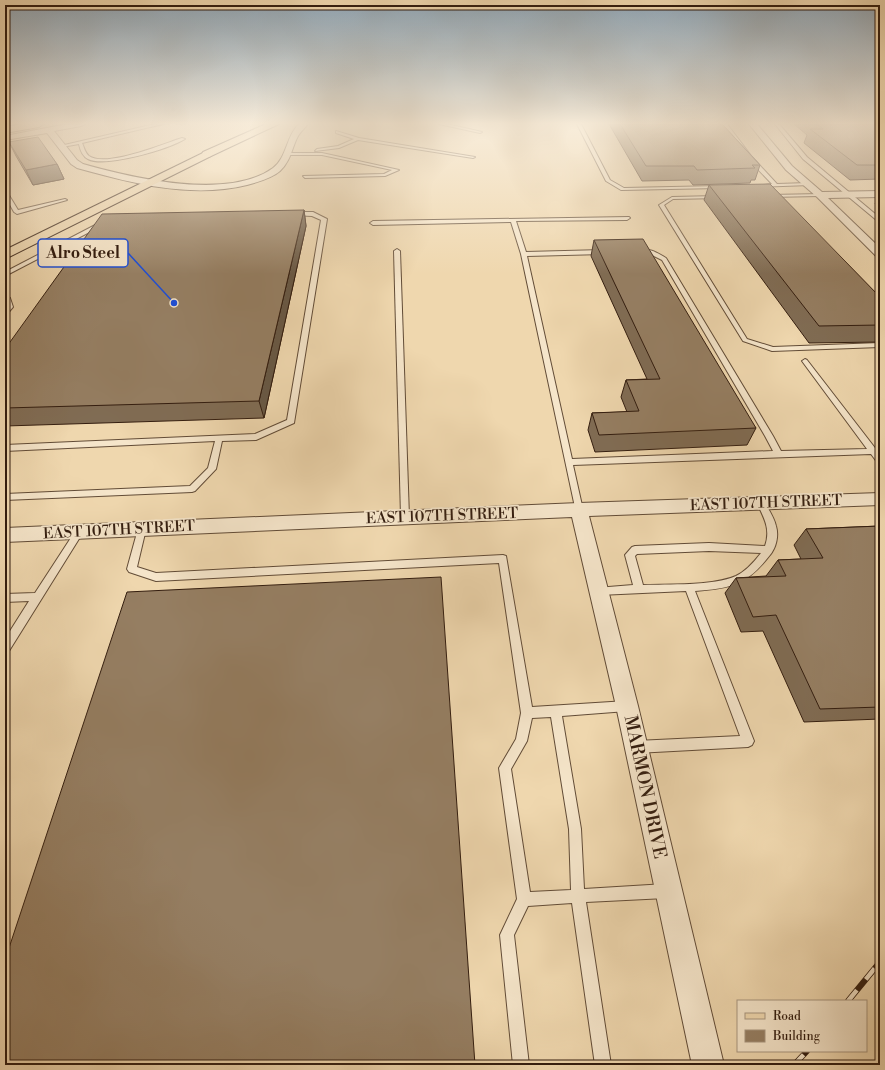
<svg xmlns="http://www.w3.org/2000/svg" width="885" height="1070" viewBox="0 0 885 1070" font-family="'Libre Bodoni',serif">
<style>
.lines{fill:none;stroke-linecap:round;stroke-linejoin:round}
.lane-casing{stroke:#624c37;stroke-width:2}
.street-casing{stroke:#624c37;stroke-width:2}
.primary-casing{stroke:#331d0f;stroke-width:2}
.highway-casing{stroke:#331d0f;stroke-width:2}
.lane{fill:#f5e5ca;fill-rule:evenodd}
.street{fill:#f5e5ca;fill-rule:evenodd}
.primary{fill:#efd7ae;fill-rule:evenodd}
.highway{fill:#efd7ae;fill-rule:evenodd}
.rail-casing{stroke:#331d0f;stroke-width:6}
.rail{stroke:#f5e5ca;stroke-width:4.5;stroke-dasharray:14;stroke-linecap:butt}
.wall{fill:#806c54;stroke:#331d0f}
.shaded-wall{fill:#685845;stroke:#331d0f}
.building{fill:#957e62;stroke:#331d0f}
.labels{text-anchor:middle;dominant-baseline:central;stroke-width:3.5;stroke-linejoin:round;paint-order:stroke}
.street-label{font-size:15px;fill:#331d0f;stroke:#f5e5ca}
.near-street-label{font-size:18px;fill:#331d0f;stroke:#f5e5ca}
.leader{fill:none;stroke:#1d4ed8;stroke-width:1.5}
.callout-dot{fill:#1d4ed8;stroke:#f5e5ca;stroke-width:1.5}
.callout{fill:#f5e5ca;stroke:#1d4ed8;stroke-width:1.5}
.callout-label{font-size:16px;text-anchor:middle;font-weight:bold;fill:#331d0f}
</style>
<rect width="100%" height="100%" fill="#efd7ae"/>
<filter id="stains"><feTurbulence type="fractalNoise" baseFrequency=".005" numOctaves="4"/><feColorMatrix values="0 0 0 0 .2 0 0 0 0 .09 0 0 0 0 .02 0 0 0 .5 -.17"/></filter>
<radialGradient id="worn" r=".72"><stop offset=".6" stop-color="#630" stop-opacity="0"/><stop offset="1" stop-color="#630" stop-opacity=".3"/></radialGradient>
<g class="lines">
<defs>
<g id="lane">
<path d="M155 124H163L82 143C84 147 85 153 89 156 106 168 163 144 182 138L185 139C169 149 105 168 88 159 82 156 80 149 79 144L62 147 60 146Z"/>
<polygon points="439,124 447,124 482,132 480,133"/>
<polygon points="577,124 581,124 610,180 624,188 719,186 721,187 719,188 621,190 606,181"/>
<polygon points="723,124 727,124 752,157 777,184 808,183 810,185 757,187 757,186 772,184 748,159"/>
<polygon points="775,124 779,124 807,157 880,218 880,223 803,159"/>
<polygon points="336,131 359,138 475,157 473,158 358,140 339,148 315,151 317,149 338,146 354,139 336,133"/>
<polygon points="284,153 322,153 399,170 385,176 305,178 303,176 384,174 392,170 322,155 286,155"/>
<polygon points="5,191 7,192 18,210 65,199 67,200 17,214 14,212 5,196"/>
<polygon points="822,194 822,195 820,196 769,197 767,196 769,195"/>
<polygon points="717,196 719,197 719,198 673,199 664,205 747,339 773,347 880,343 880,347 772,351 743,341 659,205 672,197"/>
<polygon points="293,212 313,212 327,219 294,423 256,440 222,441 216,469 195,491 192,492 5,500 5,494 190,486 208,468 215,441 5,451 5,445 255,434 287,420 321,220 312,216 291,215 290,214"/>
<path d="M629 217 630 218 627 220 516 221 526 252 603 250 606 252 603 254 527 256 572 459 773 451 765 436 662 260 650 254 638 252 637 251C646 246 658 253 666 258L773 436 781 451 867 449 802 361 805 359 807 360 875 448 880 449V463L877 462 871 454 573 465 583 510 582 512H576L521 254 511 222 373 225 370 223 373 221Z"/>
<polygon points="101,222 103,223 103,225 5,276 5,272"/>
<polygon points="397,249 400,251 409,517 405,520 401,517 394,251"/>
<polygon points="5,296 10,298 13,307 7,314 5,315 5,309 7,307"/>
<path d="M761 500 764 501C768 509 774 517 776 526 779 536 776 548 770 555 747 585 732 588 695 591L754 741 752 745 748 747 636 753 632 751 630 747 632 743 636 741 740 736 686 591 599 595 596 594 594 591 596 588 633 585 625 555 632 547 635 546 709 543 765 546C771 529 764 518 757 503ZM709 551 761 553C754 562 746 571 736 576 714 586 667 584 643 585L635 556 637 554Z"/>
<path d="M142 526 145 527 146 529 137 567 156 573 503 555 506 556 532 707 627 701 631 702 633 706 631 710 627 711 562 716 581 829 584 889 666 884 671 886 673 891 671 896 666 898 586 902 611 1065H595L572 903 528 906 514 935 529 1065H513L500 935 517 899 499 768 516 739 521 713 499 563 156 581 129 572 127 569 138 529 139 527ZM551 717 569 829 571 890 530 892 511 769 527 741 532 718Z"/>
<polygon points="79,529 82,530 83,532 82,534 9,651 5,653 5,639 29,601 5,602 5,594 35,593 76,530"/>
</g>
<g id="street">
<path d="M67 124H85L81 126 54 131 77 160 83 164C133 178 228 201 273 168 287 158 286 136 299 124H308C305 128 301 131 298 136 292 147 291 161 280 171 272 178 258 182 247 185 191 199 131 183 77 168L71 164 47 133 5 140V136Z"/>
<polygon points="749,124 757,124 792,166 822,192 880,191 880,197 828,198 880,248 880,257 876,256 817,197 786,170"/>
<polygon points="880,493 880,505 589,516 638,706 724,1065 692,1065 616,706 572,517 5,542 5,528 579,503"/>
</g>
<polygon id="primary" points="207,151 212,154 211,156 5,259 5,250"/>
<g id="highway">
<polygon points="22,124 44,124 39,127 5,133 5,127"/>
<polygon points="266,124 279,124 211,156 207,157 202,154 203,152"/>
</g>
</defs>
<use href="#lane" class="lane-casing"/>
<use href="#street" class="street-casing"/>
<use href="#primary" class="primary-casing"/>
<use href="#highway" class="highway-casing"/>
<use href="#lane" class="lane"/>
<use href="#street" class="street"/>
<use href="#primary" class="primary"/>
<use href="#highway" class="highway"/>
<defs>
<g id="rail">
<polyline points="848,1001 880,962"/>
<polyline points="794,1065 807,1051"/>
</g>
</defs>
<use href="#rail" class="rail-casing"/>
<use href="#rail" class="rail"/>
</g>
<g class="wall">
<polygon points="609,124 722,124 760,165 755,180 751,180 750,183 693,185 689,180 642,181"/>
<polygon points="794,124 880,124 880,179 850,180 804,143 807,135"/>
<polygon points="9,142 57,164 64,179 33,185 16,156"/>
<polygon points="709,185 880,297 880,342 809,343 704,200"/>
<polygon points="880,194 880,208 875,204"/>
<polygon points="304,210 306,226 264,418 5,426 5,349"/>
<polygon points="594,240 756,428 747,445 595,452 588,430 592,413 627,412 621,397 626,380 647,379 591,256"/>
<polygon points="880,526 880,719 804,722 763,631 741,632 725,593 736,578 766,576 778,560 801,559 794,545 806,529"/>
</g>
<g class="shaded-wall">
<polygon points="57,164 64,179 33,185 26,170"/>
<polygon points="304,210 306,226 264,418 259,401"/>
</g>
<g class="building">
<polygon points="620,124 722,124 760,165 752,165 755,168 697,170 694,166 646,166"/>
<polygon points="817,124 880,124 880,165 857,165 810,129 823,129"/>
<polygon points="38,137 57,164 26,170 9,142"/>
<polygon points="770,184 880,297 880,325 819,326 709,185"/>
<polygon points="304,210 259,401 5,408 5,349 102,214"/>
<polygon points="643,239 756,428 599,435 592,413 639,411 626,380 660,379 594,240"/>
<polygon points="880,526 880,707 820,709 776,615 753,617 736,578 786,576 778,560 823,558 806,529"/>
<polygon points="441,577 475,1065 5,1065 5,960 127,592"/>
</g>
<linearGradient id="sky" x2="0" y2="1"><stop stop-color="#91a9bb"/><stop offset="0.45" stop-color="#f8eddb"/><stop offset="1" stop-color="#f8eddb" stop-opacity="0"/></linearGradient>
<rect width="885" height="274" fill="url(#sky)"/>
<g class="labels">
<g class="street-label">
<text transform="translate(766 503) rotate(-2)">EAST 107TH STREET</text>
<text transform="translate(442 516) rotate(-2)">EAST 107TH STREET</text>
<text transform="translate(119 530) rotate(-3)">EAST 107TH STREET</text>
</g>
<g class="near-street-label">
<text transform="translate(645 787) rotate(78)">MARMON DRIVE</text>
</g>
</g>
<path class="leader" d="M174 303L128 253"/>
<circle class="callout-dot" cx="174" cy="303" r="4"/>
<rect class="callout" x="38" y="239" width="90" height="28" rx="4"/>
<g class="callout-label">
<text x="83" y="258">Alro Steel</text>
</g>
<rect width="885" height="1070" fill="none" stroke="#efd7ae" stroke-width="20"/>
<rect x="6" y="6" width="873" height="1058" fill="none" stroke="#331d0f" stroke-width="2"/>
<rect x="10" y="10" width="865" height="1050" fill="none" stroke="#331d0f"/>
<rect x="737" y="1000" width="130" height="52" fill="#f5e5ca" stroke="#a7957f"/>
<rect x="745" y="1013" width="20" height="6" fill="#efd7ae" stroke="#a7957f"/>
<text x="773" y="1020" font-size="12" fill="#331d0f">Road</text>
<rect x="745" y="1030" width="20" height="12" fill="#957e62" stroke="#a7957f"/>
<text x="773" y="1040" font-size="12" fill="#331d0f">Building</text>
<rect width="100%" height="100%" filter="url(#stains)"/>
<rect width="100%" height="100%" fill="url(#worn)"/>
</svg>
